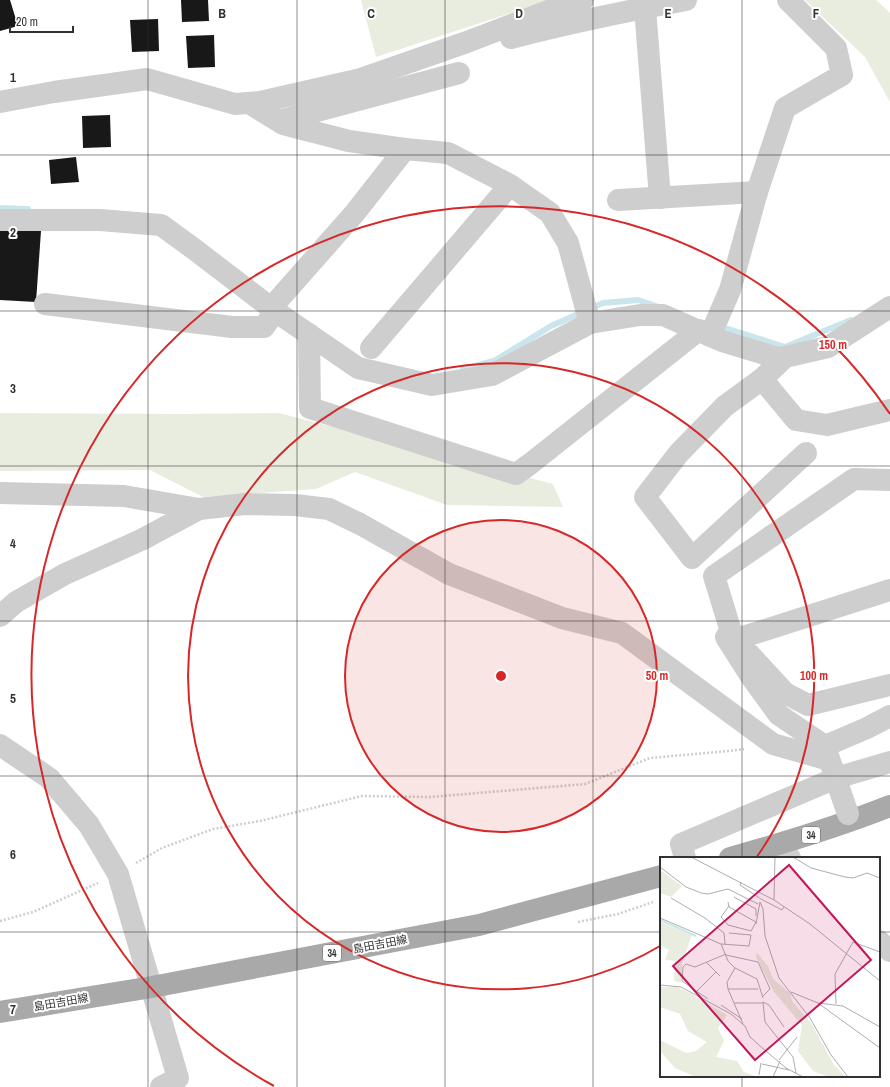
<svg xmlns="http://www.w3.org/2000/svg" width="890" height="1087" viewBox="0 0 890 1087" font-family="'Archivo Narrow','Noto Sans JP',sans-serif">
<style>
.green{fill:#e9eddf}
.lines{fill:none;stroke-linecap:round;stroke-linejoin:round}
.stream{stroke:#cbe5ed;stroke-width:6}
.building{fill:#181818}
.path{stroke:#cecece;stroke-width:2.5;stroke-dasharray:2 2;stroke-linecap:butt}
.minor{stroke:#cecece;stroke-width:22}
.major{stroke:#a9a9a9;stroke-width:22}
.minor-bridge{stroke:#cecece;stroke-width:22}
.grid{fill:none;stroke:#313131;stroke-width:1;stroke-opacity:0.55}
.ring{fill:none;stroke:#d62828;stroke-width:2}
.labels{text-anchor:middle;dominant-baseline:central;stroke-width:4;stroke-linejoin:round;paint-order:stroke}
.shield{fill:#fff;stroke:#6f6f6f;stroke-width:1}
.shield-label{font-size:10px;font-weight:bold;fill:#313131}
.street-label{font-size:11px;fill:#313131;stroke:#fff}
.inset-river{fill:none;stroke:#cbe5ed;stroke-width:2}
.inset-road{fill:none;stroke:#adadad;stroke-width:1}
.view{fill:#c2185b;fill-opacity:0.15;stroke:#c2185b;stroke-width:2}
.inset-edge{fill:none;stroke:#313131;stroke-width:2}
.grid-label{font-size:13px;text-anchor:middle;font-weight:bold;fill:#313131;stroke:#fff;stroke-width:4;stroke-linejoin:round;paint-order:stroke}
.centre{fill:#d62828;stroke:#fff;stroke-width:2}
.ring-label{font-size:12px;text-anchor:middle;font-weight:bold;fill:#d62828;stroke:#fff;stroke-width:4;stroke-linejoin:round;paint-order:stroke}
</style>
<rect width="100%" height="100%" fill="#fff"/>
<g class="green">
<polygon points="361,0 551,0 376,57"/>
<polygon points="805,0 876,0 890,13 890,102 865,57"/>
<polygon points="0,413 182,414 279,413 553,484 563,507 447,505 355,472 316,489 203,497 150,470 0,471"/>
</g>
<g class="lines">
<g class="stream">
<polyline points="0,208 28,209"/>
<polyline points="719,326 785,347 846,322 851,320"/>
<polyline points="463,369 494,361 551,326 603,303 638,300 659,307"/>
</g>
</g>
<g class="building">
<polygon points="0,0 10,0 18,26 0,31"/>
<polygon points="181,0 208,0 209,21 182,22"/>
<polygon points="158,19 159,51 132,52 130,20"/>
<polygon points="214,35 215,67 188,68 186,36"/>
<polygon points="110,115 111,147 83,148 82,116"/>
<polygon points="76,157 79,182 51,184 49,160"/>
<polygon points="0,228 41,231 36,302 0,300"/>
</g>
<g class="lines">
<g class="path">
<polyline points="136,863 162,848 213,829 260,821 362,796 430,797 585,784 650,758 729,751 744,749"/>
<polyline points="0,921 33,912 98,883"/>
<polyline points="578,922 618,914 653,902"/>
</g>
<g class="minor">
<polyline points="645,8 660,198"/>
<path d="M511 38C569 23 627 11 686 0"/>
<polyline points="0,102 54,92 147,79 235,104 260,102 361,79 467,42 564,5 583,0"/>
<polyline points="249,103 283,124 349,141 405,149 354,214 271,308"/>
<polyline points="279,121 459,73"/>
<polyline points="618,200 757,192"/>
<polyline points="0,220 100,220 161,225 194,249 275,311 264,327 232,327 45,304"/>
<polyline points="275,311 358,368 432,385 492,375 590,323 568,243 550,213 510,185"/>
<polyline points="590,323 640,315 663,315 722,341 778,358 785,357 762,379 725,406 679,453 645,497 692,558 806,453"/>
<polyline points="309,334 310,408 516,474 530,464 699,330"/>
<polyline points="710,336 730,290 757,192 785,108 842,75 836,48 788,0"/>
<polyline points="371,348 510,185 448,153 405,149"/>
<polyline points="785,357 828,347 890,307"/>
<polyline points="762,379 796,420 827,425 890,410"/>
<polyline points="0,493 124,496 199,509 245,504 295,505 329,509 360,524 449,574 562,618 622,633 773,744 829,760"/>
<polyline points="0,616 16,602 65,574 141,540 199,509"/>
<path d="M726 637 752 678 779 715 825 746C829 760 835 774 839 788"/>
<polyline points="736,648 714,576 854,479 890,480"/>
<polyline points="736,648 743,637 890,590"/>
<polyline points="749,654 785,693 808,705 890,685"/>
<polyline points="0,745 49,778 89,825 118,874 178,1078 161,1087"/>
<polyline points="825,746 867,728 890,716"/>
<polyline points="777,845 790,858"/>
<polyline points="685,858 681,844 836,778 890,762"/>
<polyline points="879,941 890,951"/>
</g>
<g class="major">
<path d="M730 858C784 843 837 827 890 806"/>
<polyline points="0,1012 152,987 479,925 661,876"/>
</g>
<polyline class="minor-bridge" points="839,788 848,814"/>
</g>
<path class="grid" d="M148 0V1087M297 0V1087M445 0V1087M593 0V1087M742 0V858M0 155H890M0 311H890M0 466H890M0 621H890M0 776H890M0 932H661M879 932H890M742 1076V1087"/>
<circle cx="501" cy="676" r="156" fill="#d62828" fill-opacity=".12"/>
<g class="ring">
<circle cx="501" cy="676" r="156"/>
<path d="M660 946A313 313 0 1 1 756 858"/>
<path d="M274 1086A469 469 0 1 1 890 414"/>
</g>
<g class="labels">
<g class="shield">
<rect x="802" y="827" width="18" height="16" rx="3"/>
<rect x="323" y="945" width="18" height="16" rx="3"/>
</g>
<g class="shield-label">
<text x="811" y="835">34</text>
<text x="332" y="953">34</text>
</g>
<g class="street-label">
<text transform="translate(380 944) rotate(-11)">島田吉田線</text>
<text transform="translate(61 1002) rotate(-10)">島田吉田線</text>
</g>
</g>
<g transform="translate(660 857)">
<rect width="220" height="220" fill="#fff"/>
<path d="M0 13 22 29 11 40 0 36ZM0 65 32 78 22 106 21 126 14 124 15 104 5 103 9 93 0 88ZM97 96 108 109 113 122 130 136 132 144 151 166 174 208 186 220H169L153 214 138 194 142 168 114 135 96 100ZM0 130H17L30 136 67 158 58 171 64 184 56 200 77 204 84 215 97 220 34 219 15 211 0 194V183L26 196 36 194 47 185 28 174 20 157 0 150Z" fill="#e9eddf"/>
<path class="inset-river" d="M0 63 36 79"/>
<path class="inset-road" d="M31 0 114 43 150 67 220 124M133 0 151 11 185 20 193 21 207 16 220 21M0 10 26 30 41 36 48 37 68 32 98 47M81 25 80 28 101 42 122 53 124 50M74 40 96 52V59M11 41 45 61 64 76 65 87M114 43 115 0M68 45 69 50 96 65 91 74 68 68 61 60 69 49M100 45 103 52 105 79 119 121 150 161 171 198 188 220M0 61 61 87M96 67 100 45M69 76 91 78 89 89 61 87 68 104 75 111M66 98 98 105 110 132 103 139M46 105 60 119M0 128 21 130 71 157 85 169 90 180 100 189 126 211 143 220M68 132 67 125 75 111 97 122 103 141M37 134 56 115M131 135 158 146 183 149 220 170M48 142 22 124 23 110 26 107 35 110 66 97M74 146 68 132H98M158 146 220 191M176 147 175 117 193 85 220 95M61 148 82 162M83 167 74 146H103M124 170 109 148 103 145 105 165 133 200 136 216M119 203 137 180M102 207 129 213M99 218 101 206M113 220 120 204"/>
<path class="view" d="M129 8 211 103 95 203 13 109Z"/>
<rect width="220" height="220" class="inset-edge"/>
</g>
<g class="grid-label">
<text x="222" y="18">B</text>
<text x="371" y="18">C</text>
<text x="519" y="18">D</text>
<text x="668" y="18">E</text>
<text x="816" y="18">F</text>
<text x="13" y="82">1</text>
<text x="13" y="237">2</text>
<text x="13" y="393">3</text>
<text x="13" y="548">4</text>
<text x="13" y="703">5</text>
<text x="13" y="859">6</text>
<text x="13" y="1014">7</text>
</g>
<circle cx="501" cy="676" r="6" class="centre"/>
<g class="ring-label">
<text x="833" y="349">150 m</text>
<text x="657" y="680">50 m</text>
<text x="814" y="680">100 m</text>
</g>
<path d="M10 26v6h63v-6" fill="none" stroke="#313131" stroke-width="2"/>
<text x="16" y="26" font-size="12" fill="#313131" stroke="#ffffff" stroke-width="3" paint-order="stroke">20 m</text>
</svg>
